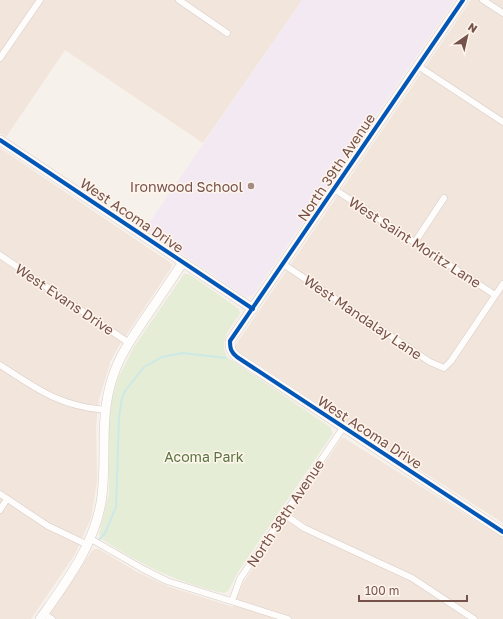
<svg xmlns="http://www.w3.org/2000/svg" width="503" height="619" viewBox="0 0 503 619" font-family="'Golos Text',sans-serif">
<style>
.residential{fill:#f2e5db}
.education{fill:#f2e9f3}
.green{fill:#e6edd6}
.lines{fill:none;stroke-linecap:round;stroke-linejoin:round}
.stream{stroke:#cce9e8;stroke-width:2}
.street-casing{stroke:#d6ccc8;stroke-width:7}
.secondary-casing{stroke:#d6ccc8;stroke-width:10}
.street{stroke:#fefdfc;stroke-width:6}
.secondary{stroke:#fefdfc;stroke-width:9}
.cycleway-casing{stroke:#fff5ec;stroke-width:6}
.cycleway{stroke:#0057b8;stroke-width:4}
.poi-dot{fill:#a38a82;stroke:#fff5ec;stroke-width:1.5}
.labels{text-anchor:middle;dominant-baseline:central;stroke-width:3;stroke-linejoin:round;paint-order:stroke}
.street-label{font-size:14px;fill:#76534a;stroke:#fff5ec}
.poi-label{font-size:14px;fill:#76534a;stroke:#fff5ec;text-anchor:end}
.park-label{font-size:14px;fill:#587640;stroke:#fff5ec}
</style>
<rect width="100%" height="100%" fill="#f7f1eb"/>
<g class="residential">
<polygon points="0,0 302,0 203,143 65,50 6,137 0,133"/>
<polygon points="471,0 503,0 503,523 350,425 236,350 235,346"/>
<polygon points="0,148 172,264 171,268 120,344 111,360 99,399 96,426 97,481 91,518 75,554 31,619 0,619"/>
<polygon points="344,438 503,538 503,619 47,619 91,552 95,549 99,549 137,572 170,587 233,607 243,583 341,439"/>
</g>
<polygon class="education" points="302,0 455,0 256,291 253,295 246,297 145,229"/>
<path class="green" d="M184 274H189L239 309 240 314C231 327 218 340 227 357L330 427 333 433 238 572 228 591 224 593C180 584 139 564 102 539L99 534 109 493V419L111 401 118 378 134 347Z"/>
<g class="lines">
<polyline class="stream" points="98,541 105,533 116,507 119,417 122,398 125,391 144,367 162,357 182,353 226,358"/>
<defs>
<g id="street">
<polyline points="179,0 227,33"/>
<polyline points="483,0 503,13"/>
<polyline points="0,58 40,0"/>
<polyline points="418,66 503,122"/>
<polyline points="334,189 495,295"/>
<polyline points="415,242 444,198"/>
<polyline points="0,255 129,343"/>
<polyline points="283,264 430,362 444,368 451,361 503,284"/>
<path d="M0 365C37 389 59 406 105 410"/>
<polyline points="0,494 48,526 88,545"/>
<polyline points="0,510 7,499"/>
<polyline points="284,514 304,528 412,578 474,619"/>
<polyline points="91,539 143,569 167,581 288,619"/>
<polyline points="232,601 240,579 343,428"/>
<polyline points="44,614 52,619"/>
</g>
<g id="secondary">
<path d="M463 0 230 341C230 349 231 352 237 357L503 532"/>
<polyline points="0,140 253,309"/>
<path d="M40 619C67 581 96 543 102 496 107 454 99 417 113 376 120 355 132 338 144 320 157 301 170 282 183 262"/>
</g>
</defs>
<use href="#street" class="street-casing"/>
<use href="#secondary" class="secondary-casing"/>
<use href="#street" class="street"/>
<use href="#secondary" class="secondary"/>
<defs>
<g id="cycleway">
<path d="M463 0 230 341C230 349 231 352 237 357L503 532"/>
<polyline points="0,140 253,309"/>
</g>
</defs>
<use href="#cycleway" class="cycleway-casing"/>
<use href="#cycleway" class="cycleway"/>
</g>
<circle class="poi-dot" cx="251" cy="186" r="4"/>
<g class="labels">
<g class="street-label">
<text transform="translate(336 167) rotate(-56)">North 39th Avenue</text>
<text transform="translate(132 215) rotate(34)">West Acoma Drive</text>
<text transform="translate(415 242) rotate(33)">West Saint Moritz Lane</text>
<text transform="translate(65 299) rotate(34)">West Evans Drive</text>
<text transform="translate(363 317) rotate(34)">West Mandalay Lane</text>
<text transform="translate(370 432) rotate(33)">West Acoma Drive</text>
<text transform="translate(285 513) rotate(-56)">North 38th Avenue</text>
</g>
<g class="poi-label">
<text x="243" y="186">Ironwood School</text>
</g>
<g class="park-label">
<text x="204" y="456">Acoma Park</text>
</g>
</g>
<g transform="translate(467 36) rotate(34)" stroke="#fff5ec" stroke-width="3" paint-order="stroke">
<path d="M0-3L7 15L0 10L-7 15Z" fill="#76534a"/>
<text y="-6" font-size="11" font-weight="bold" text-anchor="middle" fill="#76534a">N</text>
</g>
<path d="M359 595v6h108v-6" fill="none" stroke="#76534a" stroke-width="2"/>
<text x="365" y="595" font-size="12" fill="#76534a" stroke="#fff5ec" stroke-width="3" paint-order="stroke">100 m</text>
</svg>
